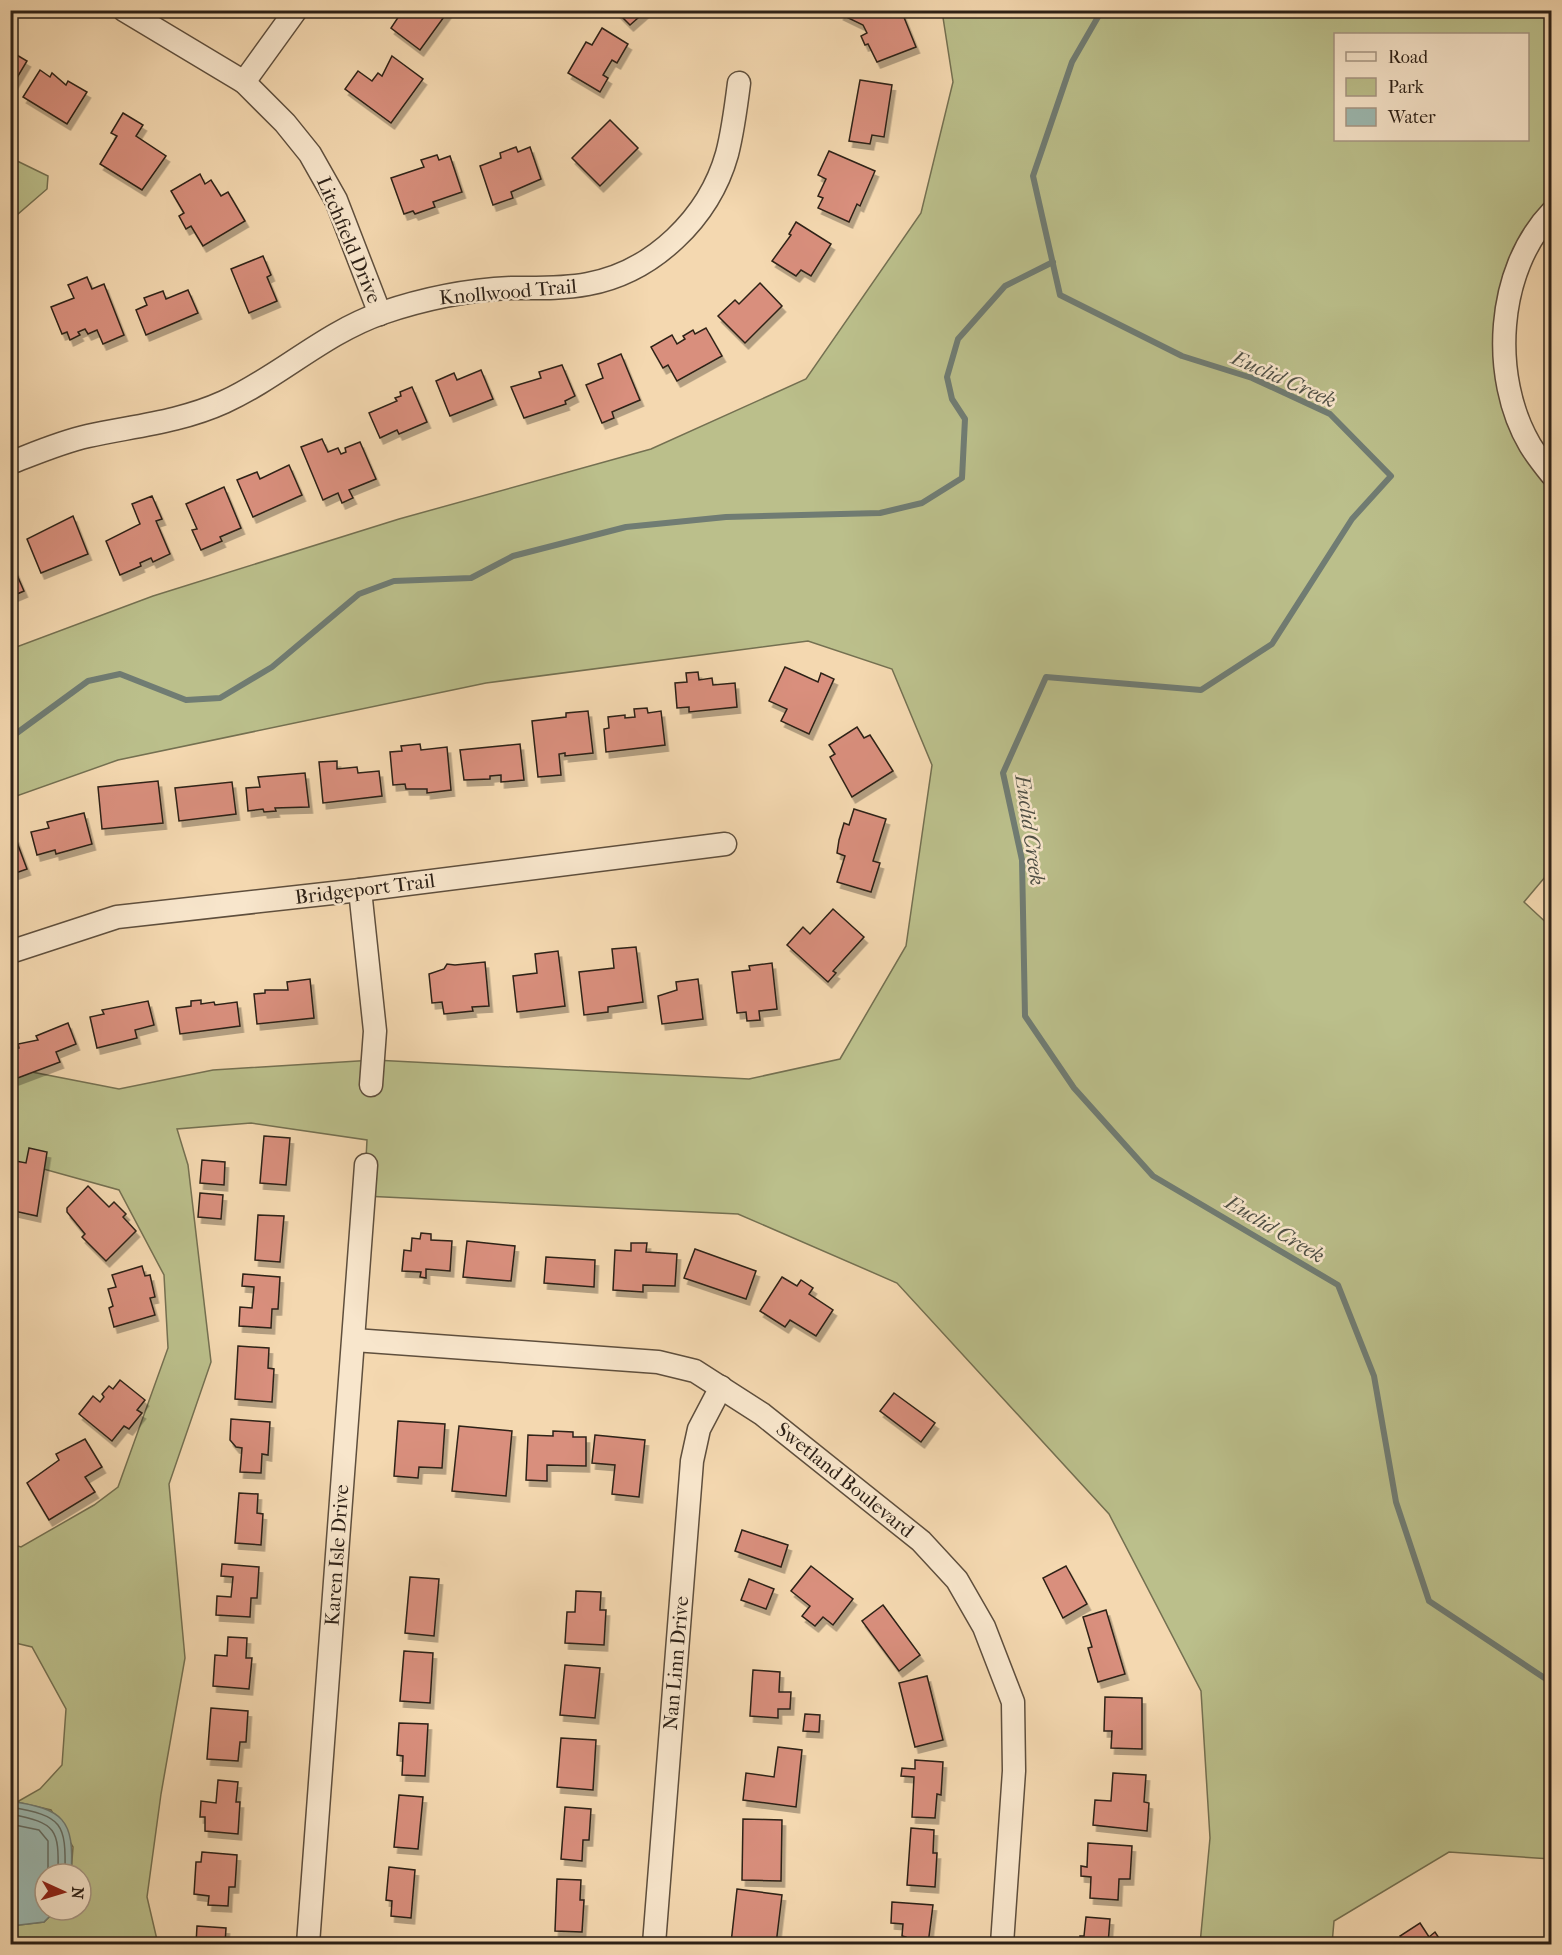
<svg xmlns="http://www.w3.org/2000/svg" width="1562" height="1955" viewBox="0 0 1562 1955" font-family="'IM FELL French Canon',serif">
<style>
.green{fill:#bbbf8b;stroke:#747051;stroke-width:1.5;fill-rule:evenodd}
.water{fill:#9cb9b1;stroke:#707c73;stroke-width:1.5}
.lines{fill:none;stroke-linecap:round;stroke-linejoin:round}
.shore{stroke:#646d64;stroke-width:1.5}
.stream{stroke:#707c73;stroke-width:6}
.building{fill:#d98f7d;stroke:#2d2117;stroke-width:1.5;filter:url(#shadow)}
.street-casing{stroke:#5f4f3d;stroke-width:25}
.street{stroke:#f8e6cc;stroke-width:22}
.labels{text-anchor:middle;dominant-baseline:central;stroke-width:5;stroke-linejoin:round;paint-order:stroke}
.street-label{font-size:20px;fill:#2d2117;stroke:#f8e6cc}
.water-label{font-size:21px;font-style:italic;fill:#4e4f45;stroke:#f8e6cc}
</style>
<defs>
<filter id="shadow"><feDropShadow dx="3.5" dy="6" stdDeviation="0" flood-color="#0004"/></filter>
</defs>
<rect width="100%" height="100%" fill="#f4d8b0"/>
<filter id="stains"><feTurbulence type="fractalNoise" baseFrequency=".00333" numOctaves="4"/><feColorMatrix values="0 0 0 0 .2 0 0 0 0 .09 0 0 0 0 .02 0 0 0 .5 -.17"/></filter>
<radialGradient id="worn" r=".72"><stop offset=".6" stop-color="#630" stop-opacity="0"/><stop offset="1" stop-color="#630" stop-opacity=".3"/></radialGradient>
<g class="green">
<path d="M942 11H1551V212L1517 270 1508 385 1552 475 1551 870 1524 902 1552 928 1551 1859 1449 1852 1334 1921 1332 1944H1200L1210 1838 1201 1691 1109 1514 897 1283 738 1214 364 1196 367 1140 251 1123 177 1129 188 1165 211 1362 169 1484 185 1658 161 1794 147 1897 158 1944H11V1926L44 1922 56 1910H81V1874H71L73 1847 51 1810 17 1802 40 1789 62 1765 66 1709 32 1647 11 1642V1544L21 1547 94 1505 118 1487 168 1348 164 1275 119 1190 11 1160V1068L119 1089 213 1070 374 1060 749 1079 840 1059 906 946 932 765 892 669 808 641 486 683 118 760 11 798V649L153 596 399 519 651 449 806 379 921 213 953 82ZM1336 34H1528V140H1336Z"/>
<polygon points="11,158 48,176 47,189 11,220"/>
</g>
<path class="water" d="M10 1801C63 1809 75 1819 71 1874H45V1910H56L44 1922 11 1926Z"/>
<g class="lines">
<g class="shore">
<path d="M10 1807C63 1816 66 1823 65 1874"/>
<path d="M10 1814C57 1823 59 1829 58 1874"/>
<polyline points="10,1824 39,1830 48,1841 48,1874"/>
</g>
<g class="stream">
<polyline points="1102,10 1072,62 1033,176 1060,295 1182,356 1252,378 1330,414 1391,476 1352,519 1272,644 1201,690 1046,677 1003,773 1022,860 1025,1016 1074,1088 1153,1176 1338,1285 1374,1376 1396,1502 1429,1601 1552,1683"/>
<polyline points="10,738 88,681 120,674 186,700 220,698 272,667 359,594 394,581 471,578 513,556 626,527 726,517 880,513 922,503 962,478 965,419 952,399 947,377 958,339 1005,286 1053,262"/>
</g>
</g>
<g class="building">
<polygon points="403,10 409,13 411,10 449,10 420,50 391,28"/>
<polygon points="615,10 647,10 630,25"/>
<polygon points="842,10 901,10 916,47 877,62 868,44 865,45 861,36 867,33 863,25 840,14"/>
<polygon points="602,28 628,44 617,63 612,60 603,75 608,78 600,92 568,73 586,42 592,45"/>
<polygon points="10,51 27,61 12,86 10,85"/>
<polygon points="392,56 423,79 391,123 345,89 358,71 372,81 378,73 382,76"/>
<polygon points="40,70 50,77 52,73 66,85 68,81 87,92 67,124 23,97"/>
<polygon points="860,80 892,85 884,137 872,135 870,144 849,141"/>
<polygon points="123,113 143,125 136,136 166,156 142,190 100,164 117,136 111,133"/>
<polygon points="610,120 638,148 600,186 572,158"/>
<polygon points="516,147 518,152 530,147 541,179 511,192 513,198 493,205 480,166 501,158 500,153"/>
<polygon points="829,151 875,171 860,206 857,204 849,222 818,208 823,198 818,196 826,179 818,175"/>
<polygon points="437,155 439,160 450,156 462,192 433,202 435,207 415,214 413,211 404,214 391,178 424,167 421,160"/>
<polygon points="200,174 205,184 211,180 221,196 228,192 245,221 203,246 191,226 186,229 179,216 184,213 171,191"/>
<polygon points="796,222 831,244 811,276 801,270 796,276 772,261 791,235 789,234"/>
<polygon points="263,256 271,275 267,277 277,301 249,313 231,269"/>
<polygon points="87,277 92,289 104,284 124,335 103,344 97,330 88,334 85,329 78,332 80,335 70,340 67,332 62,334 51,307 74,298 68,285"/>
<polygon points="760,283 782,306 745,343 718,316 735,300 739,304"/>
<polygon points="188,290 198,313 146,335 136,310 147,305 144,298 163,291 166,299"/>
<polygon points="706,328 722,356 677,381 668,365 663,368 651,347 672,335 677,344 685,339 683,336 693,330 695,334"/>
<polygon points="621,354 640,400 612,412 614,418 602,423 586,385 603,378 598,364"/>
<polygon points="562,365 575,396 565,401 566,404 524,418 511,387 541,378 539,372"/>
<polygon points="481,370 493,399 450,416 436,381 454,373 457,380"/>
<polygon points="412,387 427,422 399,434 397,430 380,438 369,413 397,401 395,398 401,396 400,392"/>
<polygon points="322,439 328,452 338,448 341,454 346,452 345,448 360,442 376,479 349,490 353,498 342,503 338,493 323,500 301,447"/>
<polygon points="289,465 302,495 253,517 237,480 257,472 260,479"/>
<polygon points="224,487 241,528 220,537 222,541 201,550 192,530 197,529 186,504"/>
<polygon points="152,496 162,519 156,521 170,554 153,562 151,558 140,563 141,566 120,575 106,541 140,524 132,504"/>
<polygon points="73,516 88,554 41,573 27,539"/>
<polygon points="10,559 24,591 10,597"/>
<polygon points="785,667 818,682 821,673 834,679 809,734 781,721 787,709 769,701"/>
<polygon points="698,672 699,680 712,678 713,685 735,683 737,707 689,712 689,707 677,708 675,683 687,682 686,673"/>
<polygon points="647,708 648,713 661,711 665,745 606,752 604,729 609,728 608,717 625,715 625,718 635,717 634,709"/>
<polygon points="588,711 593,753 565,756 565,753 559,754 561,775 538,777 532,721 566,717 566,713"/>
<polygon points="857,727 864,738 870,735 893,771 852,797 830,757 835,754 829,745"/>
<polygon points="420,744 421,750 447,747 451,790 427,793 427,789 406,789 405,784 393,785 390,752 402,751 401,746"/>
<polygon points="520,744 524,780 501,782 501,775 490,776 490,779 464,780 460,750"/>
<polygon points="337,761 337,769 357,767 358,773 379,771 382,796 323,803 319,762"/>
<polygon points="305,773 309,807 275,808 276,811 264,812 263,809 248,811 246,788 260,787 258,777"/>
<polygon points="158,781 163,823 102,829 98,787"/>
<polygon points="232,782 236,814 179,821 175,788"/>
<polygon points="854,809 886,819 873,861 880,863 871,892 837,882 845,856 837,853 839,840 844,823 849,825"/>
<polygon points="84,813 92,844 56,854 55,850 37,855 31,832 49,828 47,822"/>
<polygon points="15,837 27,869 10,875 10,839"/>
<polygon points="833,909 864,937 833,971 836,973 828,982 787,945 803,927 810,934"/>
<polygon points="636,947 643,1002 608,1007 608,1012 584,1015 579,972 614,968 612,949"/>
<polygon points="558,951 565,1006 517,1012 513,976 537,973 535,954"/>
<polygon points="485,962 489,1006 472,1007 473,1011 444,1014 442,1002 432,1003 429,974 444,969 447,964 455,965"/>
<polygon points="772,963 777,1009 759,1011 760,1020 747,1021 746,1012 737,1013 732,972 750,970 749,966"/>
<polygon points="310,979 314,1018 257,1024 254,994 265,993 265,990 288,990 287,982"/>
<polygon points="698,979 703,1019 662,1024 658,996 677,990 676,982"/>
<polygon points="201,1000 201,1004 214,1002 215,1005 237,1002 240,1026 180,1034 176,1008 191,1006 191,1001"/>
<polygon points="148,1001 154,1025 135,1030 137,1038 97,1048 90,1017 104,1014 102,1010"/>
<polygon points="68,1023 76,1044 56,1052 60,1062 15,1079 10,1068 10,1051 19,1048 18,1044 38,1040 36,1036"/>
<polygon points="264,1136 290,1138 286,1185 260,1183"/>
<polygon points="29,1148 47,1152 37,1216 14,1211 15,1203 10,1202 10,1160 26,1163"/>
<polygon points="202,1160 225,1162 224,1185 200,1183"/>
<polygon points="88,1186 109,1207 114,1202 126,1214 123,1217 136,1231 106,1261 82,1237 85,1234 67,1212 67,1208"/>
<polygon points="200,1193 223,1195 221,1219 198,1217"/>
<polygon points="258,1215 284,1216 280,1262 255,1260"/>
<polygon points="421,1233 431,1234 431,1240 452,1241 450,1271 426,1269 426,1278 420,1277 421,1272 402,1271 404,1250 411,1251 412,1238 420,1239"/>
<polygon points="467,1241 515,1246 511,1281 463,1277"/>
<polygon points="631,1243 647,1243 646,1252 677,1254 675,1286 643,1285 643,1292 613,1290 615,1250 631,1251"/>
<polygon points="695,1249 756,1271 746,1299 684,1278"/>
<polygon points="546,1257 595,1260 594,1287 544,1283"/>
<polygon points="142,1266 145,1276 150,1275 155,1297 150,1298 155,1315 114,1327 109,1308 113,1306 108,1289 116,1287 112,1275"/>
<polygon points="243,1274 280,1277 278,1309 272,1309 271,1328 239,1326 240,1307 252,1308 254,1287 242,1286"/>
<polygon points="782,1277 797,1286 801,1280 813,1288 809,1294 833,1310 816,1336 790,1320 785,1327 760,1311"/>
<polygon points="238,1346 269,1348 268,1368 274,1369 272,1402 235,1399"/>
<polygon points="120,1380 145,1400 137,1410 142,1413 129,1429 124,1426 112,1441 79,1414 93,1396 100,1402 104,1397 102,1394 109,1386 113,1389"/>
<polygon points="894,1393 935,1423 921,1442 880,1411"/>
<polygon points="231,1419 270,1422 268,1455 262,1454 261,1473 240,1472 242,1448 236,1447 230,1440"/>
<polygon points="398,1421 445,1424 442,1468 419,1467 418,1478 394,1476"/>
<polygon points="459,1426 512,1431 506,1496 452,1491"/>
<polygon points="553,1431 573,1432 573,1437 586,1437 586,1466 547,1465 547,1481 526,1480 528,1435 553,1436"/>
<polygon points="595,1435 645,1440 639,1497 612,1494 615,1465 592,1463"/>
<polygon points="85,1439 102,1467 85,1477 95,1492 49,1520 27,1483 59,1460 56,1454"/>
<polygon points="239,1493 258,1494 257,1513 263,1514 261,1545 235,1543"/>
<polygon points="742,1530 788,1545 781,1567 735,1551"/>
<polygon points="222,1564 259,1567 257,1598 251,1598 250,1617 216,1615 217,1596 231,1597 233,1577 221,1576"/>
<polygon points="811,1566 853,1599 833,1625 823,1617 815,1626 802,1616 810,1606 791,1591"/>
<polygon points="1066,1566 1087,1604 1063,1618 1043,1578"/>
<polygon points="410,1577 439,1579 434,1636 405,1633"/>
<polygon points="749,1579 774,1589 766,1609 741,1600"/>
<polygon points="576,1591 601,1592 600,1610 606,1610 604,1645 565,1643 567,1612 575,1612"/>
<polygon points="883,1605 920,1655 899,1671 862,1621"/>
<polygon points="1106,1610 1125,1674 1098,1682 1088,1648 1092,1647 1083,1617"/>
<polygon points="228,1637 247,1638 246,1658 252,1658 249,1689 213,1686 215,1655 227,1656"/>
<polygon points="404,1651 433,1653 430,1703 400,1701"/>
<polygon points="565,1665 600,1668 595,1718 560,1715"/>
<polygon points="753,1670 780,1672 779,1692 791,1692 790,1709 778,1709 778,1718 750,1716"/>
<polygon points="927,1676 943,1740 915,1747 899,1683"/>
<polygon points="1105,1697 1142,1698 1142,1749 1111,1748 1112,1731 1104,1731"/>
<polygon points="211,1708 248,1711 246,1742 240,1742 238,1761 207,1759"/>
<polygon points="805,1714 820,1715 819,1732 803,1731"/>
<polygon points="399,1723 428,1724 425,1776 402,1775 403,1756 397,1755"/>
<polygon points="561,1738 596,1740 593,1790 557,1787"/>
<polygon points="778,1747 802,1750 796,1807 743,1800 746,1773 774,1777"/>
<polygon points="915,1760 943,1762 941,1795 937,1794 935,1818 912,1817 914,1777 901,1776 902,1768 915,1769"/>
<polygon points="1113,1773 1146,1775 1144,1802 1149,1803 1147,1831 1093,1825 1095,1800 1111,1801"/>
<polygon points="218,1780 238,1782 236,1802 240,1802 238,1834 205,1831 205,1817 200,1817 201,1801 216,1803"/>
<polygon points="399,1795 423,1797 418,1849 394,1847"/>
<polygon points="565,1807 591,1809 589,1840 583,1840 582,1861 561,1859"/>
<polygon points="743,1819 782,1820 781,1881 742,1880"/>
<polygon points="911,1828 934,1830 933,1853 937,1853 935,1887 907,1885"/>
<polygon points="1088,1843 1132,1846 1130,1879 1119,1879 1118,1900 1090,1898 1091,1877 1081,1876 1081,1866 1087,1867"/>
<polygon points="202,1852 237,1855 235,1887 229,1887 228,1906 208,1905 209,1896 194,1894 196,1862 201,1862"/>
<polygon points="389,1867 415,1870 411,1918 391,1916 392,1901 386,1900"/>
<polygon points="557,1879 581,1880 580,1900 584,1900 582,1932 555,1931"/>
<polygon points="737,1889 782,1895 776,1944 731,1943"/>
<polygon points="892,1902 933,1905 928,1944 905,1944 906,1937 902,1936 903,1924 891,1923"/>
<polygon points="1086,1917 1110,1919 1108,1944 1080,1944 1080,1936 1084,1936"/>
<polygon points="1420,1923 1429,1937 1435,1932 1443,1944 1405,1944 1400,1936"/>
<polygon points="197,1926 226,1928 225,1944 196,1944"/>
<polygon points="389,1940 424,1943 424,1944 388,1944"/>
</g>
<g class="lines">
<defs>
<g id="street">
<polyline points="124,10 244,82 285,123 310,154 336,200 380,314"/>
<polyline points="244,82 296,10"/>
<path d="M1552 212C1496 270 1490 377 1530 445 1536 455 1544 465 1552 475"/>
<path d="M10 463C36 453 61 442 88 436 134 426 180 422 224 402 279 377 324 333 382 313 423 299 467 290 511 288 536 288 562 289 588 284 653 272 709 218 727 154 733 131 736 107 739 83"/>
<polyline points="360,890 375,1031 371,1085"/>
<polyline points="10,952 117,917 360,890 725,844"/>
<polyline points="354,1340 658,1362 695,1371 762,1414 921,1541 957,1580 984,1627 1013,1702 1014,1771 1002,1944"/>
<polyline points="308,1944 366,1165"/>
<polyline points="654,1944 692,1461 699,1429 721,1387"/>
</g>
</defs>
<use href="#street" class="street-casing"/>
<use href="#street" class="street"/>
</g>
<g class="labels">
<g class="street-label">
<text transform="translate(349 240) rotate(67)">Litchfield Drive</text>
<text transform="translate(508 292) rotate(-5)">Knollwood Trail</text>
<text transform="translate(365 889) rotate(-7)">Bridgeport Trail</text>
<text transform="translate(845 1480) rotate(39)">Swetland Boulevard</text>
<text transform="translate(337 1555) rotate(-86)">Karen Isle Drive</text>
<text transform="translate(676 1663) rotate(-85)">Nan Linn Drive</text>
</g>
<g class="water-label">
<text transform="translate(1284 379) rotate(24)">Euclid Creek</text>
<text transform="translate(1030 830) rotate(82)">Euclid Creek</text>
<text transform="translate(1275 1229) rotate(31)">Euclid Creek</text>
</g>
</g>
<rect width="1562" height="1955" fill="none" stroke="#f4d8b0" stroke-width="36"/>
<rect x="12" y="12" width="1538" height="1931" fill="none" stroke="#2d2117" stroke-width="3"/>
<rect x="18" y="18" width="1526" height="1919" fill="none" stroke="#2d2117" stroke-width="1.5"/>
<rect x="1334" y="33" width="195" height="108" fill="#f8e6cc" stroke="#a79784" stroke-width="1.5"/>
<rect x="1346" y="52" width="30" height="9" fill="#f8e6cc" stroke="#a79784" stroke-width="1.5"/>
<text x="1388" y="63" font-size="18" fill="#2d2117">Road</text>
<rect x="1346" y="78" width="30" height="18" fill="#bbbf8b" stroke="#a79784" stroke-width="1.5"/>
<text x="1388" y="93" font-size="18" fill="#2d2117">Park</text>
<rect x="1346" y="108" width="30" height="18" fill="#9cb9b1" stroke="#a79784" stroke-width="1.5"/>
<text x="1388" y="123" font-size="18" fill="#2d2117">Water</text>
<g transform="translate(63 1892) rotate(94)"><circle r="28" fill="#f8e6cc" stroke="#a79784" stroke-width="1.5"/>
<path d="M0-4.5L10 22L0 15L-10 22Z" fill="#8f2418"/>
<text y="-9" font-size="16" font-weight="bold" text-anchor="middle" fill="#2d2117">N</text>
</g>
<rect width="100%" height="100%" filter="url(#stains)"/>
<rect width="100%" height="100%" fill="url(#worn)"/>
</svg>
